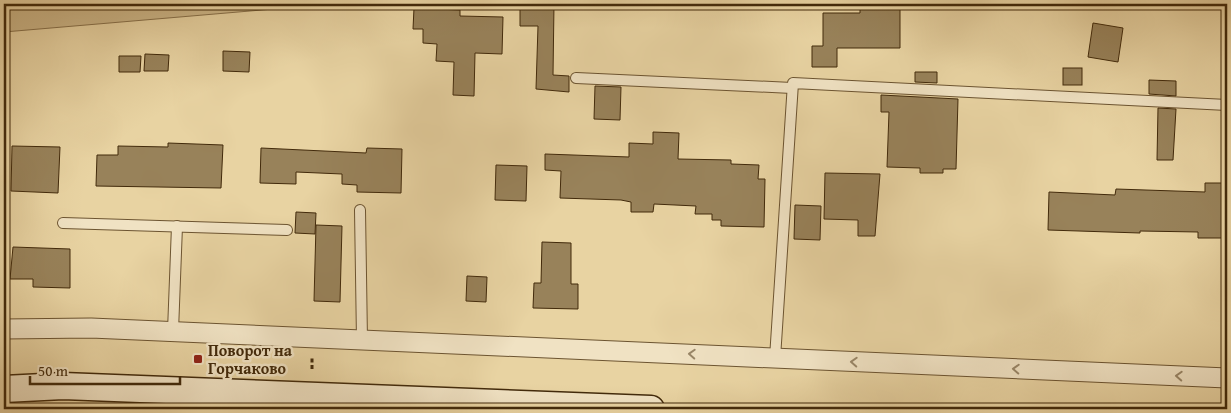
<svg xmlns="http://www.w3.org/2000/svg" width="1231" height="413" viewBox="0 0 1231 413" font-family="'Gentium Book Plus',serif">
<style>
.green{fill:#ccb688;stroke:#87704a}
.building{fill:#98825a;stroke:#422a0b}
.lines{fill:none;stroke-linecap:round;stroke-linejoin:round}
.service-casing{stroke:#6c5431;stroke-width:12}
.minor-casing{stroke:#6c5431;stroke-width:21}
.secondary-casing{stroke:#422a0b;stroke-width:29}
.path{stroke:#422a0b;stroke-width:3;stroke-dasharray:4 2.5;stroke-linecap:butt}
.service{stroke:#f0e2c3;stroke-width:10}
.minor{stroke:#f0e2c3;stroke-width:19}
.secondary{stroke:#f0e2c3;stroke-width:26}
.oneway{stroke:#998667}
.poi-dot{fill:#8f2418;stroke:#f0e2c3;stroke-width:2}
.labels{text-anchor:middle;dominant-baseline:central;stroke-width:5;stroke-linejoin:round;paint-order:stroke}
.poi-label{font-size:16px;font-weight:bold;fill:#422a0b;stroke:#f0e2c3;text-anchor:start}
</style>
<rect width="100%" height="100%" fill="#e8d3a2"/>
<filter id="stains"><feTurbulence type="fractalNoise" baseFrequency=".004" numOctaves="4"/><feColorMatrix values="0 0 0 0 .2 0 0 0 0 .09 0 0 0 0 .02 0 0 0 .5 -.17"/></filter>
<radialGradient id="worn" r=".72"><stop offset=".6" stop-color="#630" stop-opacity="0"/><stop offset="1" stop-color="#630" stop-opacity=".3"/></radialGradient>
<polygon class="green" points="4,4 332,4 4,32"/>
<g class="building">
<polygon points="520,4 554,4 553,75 569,76 569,92 536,89 538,26 520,26"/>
<polygon points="860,7 900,7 900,48 837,48 837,67 812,67 812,46 823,46 823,13 860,13"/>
<polygon points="414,8 460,10 460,16 503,17 502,54 475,53 474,96 453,95 454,62 436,61 437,44 423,43 423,29 413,29"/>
<polygon points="1093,23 1123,28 1118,62 1088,57"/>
<polygon points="223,51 250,52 249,72 223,71"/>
<polygon points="145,54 169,55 168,71 144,71"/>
<polygon points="119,56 141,56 140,72 119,72"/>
<rect x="1063" y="68" width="19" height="17"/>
<polygon points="915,72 937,72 937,83 915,82"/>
<polygon points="1149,80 1176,81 1176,96 1149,94"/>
<polygon points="595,86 621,87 620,120 594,119"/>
<polygon points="881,95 958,99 956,169 943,169 943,173 920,173 920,168 887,167 889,112 881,112"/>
<polygon points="1158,108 1176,109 1173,160 1157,160"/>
<polygon points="653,132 679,133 678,159 731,160 731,164 759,165 758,179 765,179 764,227 721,226 721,220 712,220 712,214 695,214 696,206 654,204 653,212 631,212 631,202 621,200 560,198 561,171 545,170 545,154 629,157 629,143 653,144"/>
<polygon points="168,143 223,145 221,188 96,186 97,155 118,155 118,146 168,147"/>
<polygon points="12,146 60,147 58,193 11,191"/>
<polygon points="261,148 366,153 367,148 402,149 401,193 357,192 357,185 342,184 342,174 296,172 296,184 260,183"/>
<polygon points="496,165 527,166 526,201 495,200"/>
<polygon points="825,173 880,174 875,236 858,236 858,220 824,219"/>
<polygon points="1205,183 1222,183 1222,200 1227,200 1227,238 1198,238 1198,232 1140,231 1140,233 1048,230 1049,192 1115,195 1116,189 1205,192"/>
<polygon points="795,205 821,206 820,240 794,239"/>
<polygon points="296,212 316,213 315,234 295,233"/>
<polygon points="316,225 342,226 340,302 314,301"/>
<polygon points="542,242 571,243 571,284 578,284 578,309 533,308 534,283 541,283"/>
<polygon points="13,247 70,249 70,288 33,287 33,279 10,279"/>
<polygon points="467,276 487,277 486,302 466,301"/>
</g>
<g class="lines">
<defs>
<g id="service">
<polyline points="576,78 792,88"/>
<polyline points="360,210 362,340"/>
<polyline points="63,223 287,230"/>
<polyline points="173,331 177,226"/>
<polyline points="775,358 793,83 1227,105"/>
</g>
<polyline id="minor" points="4,329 91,328 1227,378"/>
<polyline id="secondary" points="4,389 63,386 651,409"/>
</defs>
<use href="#service" class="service-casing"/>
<use href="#minor" class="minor-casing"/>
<use href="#secondary" class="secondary-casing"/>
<polyline class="path" points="312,369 312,356"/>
<use href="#service" class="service"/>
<use href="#minor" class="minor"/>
<use href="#secondary" class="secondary"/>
</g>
<defs><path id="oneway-chevron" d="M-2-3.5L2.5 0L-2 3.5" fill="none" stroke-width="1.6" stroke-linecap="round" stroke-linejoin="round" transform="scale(1.25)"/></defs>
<g class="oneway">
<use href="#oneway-chevron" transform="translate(692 354) rotate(-177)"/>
<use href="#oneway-chevron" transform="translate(854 362) rotate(-177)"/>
<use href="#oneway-chevron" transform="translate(1016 369) rotate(-177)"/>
<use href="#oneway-chevron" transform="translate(1179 376) rotate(-177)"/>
</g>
<rect class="poi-dot" x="193" y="354" width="10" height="10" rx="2.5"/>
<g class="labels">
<g class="poi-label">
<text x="208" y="350">Поворот на<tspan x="208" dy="18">Горчаково</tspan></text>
</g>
</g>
<rect width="1231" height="413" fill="none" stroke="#e8d3a2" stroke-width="20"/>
<rect x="5" y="5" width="1221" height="403" fill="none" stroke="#422a0b" stroke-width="2.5"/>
<rect x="10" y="10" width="1211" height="393" fill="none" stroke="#422a0b"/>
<path d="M30 376v8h150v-8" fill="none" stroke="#422a0b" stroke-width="2.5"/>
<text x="38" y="376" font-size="15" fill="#422a0b" stroke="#f0e2c3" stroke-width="4" paint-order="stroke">50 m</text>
<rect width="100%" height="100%" filter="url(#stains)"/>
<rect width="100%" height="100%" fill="url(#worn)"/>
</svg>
